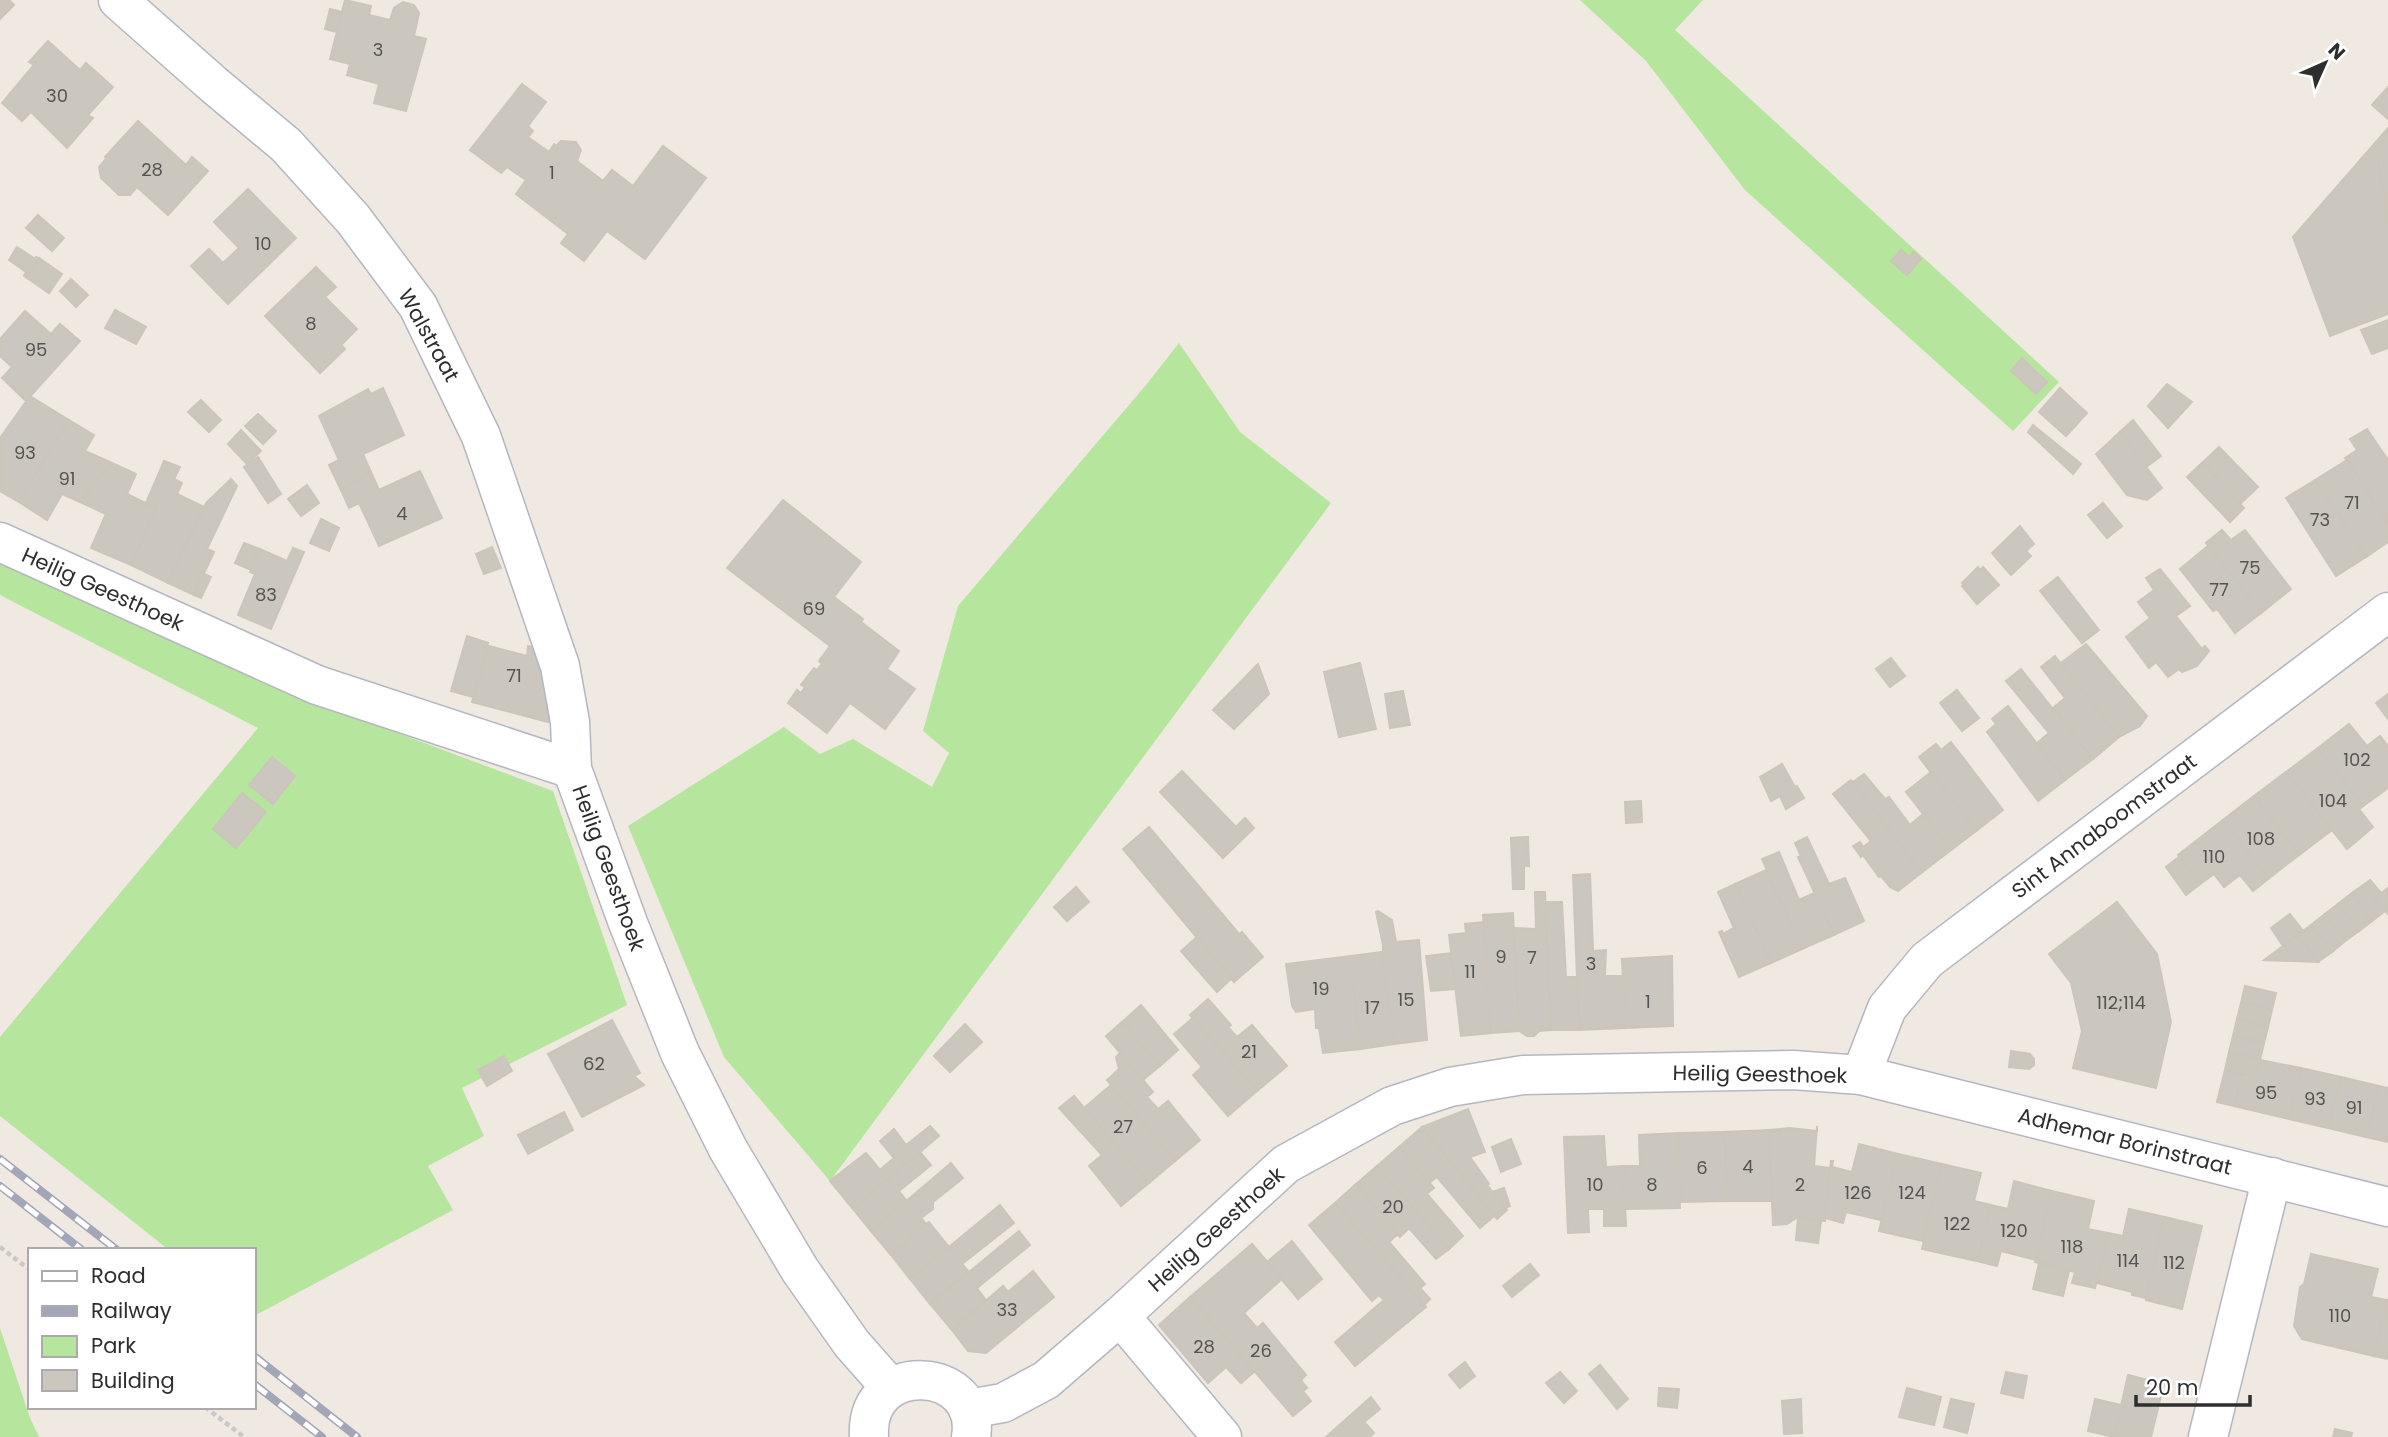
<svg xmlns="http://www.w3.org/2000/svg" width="2388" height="1437" viewBox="0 0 2388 1437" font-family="Poppins,sans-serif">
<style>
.green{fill:#b6e59e}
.building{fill:#cbc7bf;stroke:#cbc5ba;stroke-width:2}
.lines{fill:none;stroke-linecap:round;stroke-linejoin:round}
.minor-casing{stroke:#b4b7c1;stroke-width:41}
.path{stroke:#c9c9c9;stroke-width:4.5;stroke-dasharray:5 3.5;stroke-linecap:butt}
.minor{stroke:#fff;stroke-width:38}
.rail-casing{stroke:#a3a6b8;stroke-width:8}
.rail{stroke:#fff;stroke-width:5;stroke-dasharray:16;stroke-linecap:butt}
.labels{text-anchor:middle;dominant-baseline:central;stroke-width:7;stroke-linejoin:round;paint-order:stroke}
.number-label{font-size:18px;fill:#555452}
.street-label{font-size:21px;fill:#2e2e2e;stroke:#fff}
</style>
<rect width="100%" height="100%" fill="#efe9e1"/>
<g class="green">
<polygon points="1580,0 1703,0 1675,30 2059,382 2013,431 1745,190 1646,61"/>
<polygon points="1179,343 1240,432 1331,503 830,1181 724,1057 628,826 784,727 820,754 853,739 932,787 949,753 923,731 958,606 1146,385"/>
<polygon points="0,558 285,691 553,791 627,1005 462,1088 484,1136 428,1166 453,1210 254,1316 254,1250 169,1250 0,1116 0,1037 258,728 0,595"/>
<polygon points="0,1328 30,1418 39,1437 0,1437"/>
</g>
<g class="building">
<polygon points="0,0 9,0 14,5 0,19"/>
<polygon points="345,0 371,6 369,15 390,20 394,8 403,2 414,5 419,13 414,36 426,39 406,111 374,103 379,84 347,75 350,64 330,59"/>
<polygon points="330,9 342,12 337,32 325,29"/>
<polygon points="48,41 80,70 86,63 113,87 88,115 93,118 67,148 31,112 22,121 2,103 34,65 29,62"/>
<polygon points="522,84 546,102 528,126 533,131 528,137 549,152 554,144 556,146 561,141 576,142 581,150 577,161 603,181 612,170 633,186 663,146 706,178 645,259 607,231 584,261 561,243 568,234 516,194 526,180 507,167 501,173 470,150"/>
<polygon points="2388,87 2388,119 2372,105"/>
<polygon points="138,121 186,165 192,157 208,171 168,215 137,187 130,195 119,195 101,178 99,167 106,159 105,157"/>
<polygon points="2388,128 2388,223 2375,143"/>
<polygon points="2375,143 2388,223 2388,314 2330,336 2293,237"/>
<polygon points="248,189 296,238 228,304 191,266 209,249 223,263 239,248 214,222"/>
<polygon points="38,215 64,238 52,251 26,228"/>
<polygon points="17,247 35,259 36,257 39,258 27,278 24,276 26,272 9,260"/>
<polygon points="1901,250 1909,257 1914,252 1921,259 1907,275 1891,261"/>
<polygon points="39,258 62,274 49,293 27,278"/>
<polygon points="316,267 336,287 325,297 357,329 341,345 345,349 320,373 265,316"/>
<polygon points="71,279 88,295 76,307 60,291"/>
<polygon points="115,310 146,327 136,344 105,328"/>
<polygon points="25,311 51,334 60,324 80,341 26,401 2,378 12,367 0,356 0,339"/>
<polygon points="2388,320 2388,348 2372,354 2361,330"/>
<polygon points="2022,358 2047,382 2036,394 2011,371"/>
<polygon points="2167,384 2192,402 2168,428 2148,406"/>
<polygon points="383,388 404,435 363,454 371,472 341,490 329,465 339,460 319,416 368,389 371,394"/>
<polygon points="2060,388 2087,413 2066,436 2039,412"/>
<polygon points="30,396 69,420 19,502 0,491 0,438"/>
<polygon points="201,400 221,420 209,432 188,412"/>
<polygon points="258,414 276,431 263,444 245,426"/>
<polygon points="69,420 94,435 85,451 112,463 80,502 62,494 47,520 19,502"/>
<polygon points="2133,420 2161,456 2146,467 2120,432"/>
<polygon points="2033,425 2081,464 2073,474 2028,432"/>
<polygon points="2367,429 2388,460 2388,524 2345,458 2357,450 2350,439"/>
<polygon points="241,430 261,451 247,464 228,444"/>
<polygon points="2120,432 2162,488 2147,500 2127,495 2096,454"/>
<polygon points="2219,447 2258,487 2240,504 2202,463"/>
<polygon points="258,457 281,494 268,503 244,467"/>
<polygon points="2347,460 2388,524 2388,542 2366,557 2315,480"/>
<polygon points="164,461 180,467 174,479 182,483 177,494 204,507 168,583 131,565 156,508 146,503"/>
<polygon points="112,463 136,474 127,494 156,508 131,565 91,548 106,514 80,502"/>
<polygon points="2202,463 2244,508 2230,522 2187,477"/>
<polygon points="420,471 442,518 379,546 359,503 349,508 341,490 371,472 379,490"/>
<polygon points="231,479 237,486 207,549 214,552 194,595 168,583 206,503"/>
<polygon points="2315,480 2366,557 2336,576 2286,498"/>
<polygon points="307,485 319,503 301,516 288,499"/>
<polygon points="783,500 861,562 834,597 863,619 861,622 899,651 887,669 915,689 885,729 850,703 827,733 788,703 797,690 801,693 805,687 801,685 814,668 817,670 822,664 819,661 830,646 727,568"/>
<polygon points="2103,503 2122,526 2107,538 2088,515"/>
<polygon points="321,519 339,528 329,551 310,543"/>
<polygon points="2020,526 2034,544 2026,551 2031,556 2011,575 1992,553"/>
<polygon points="2222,530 2231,540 2245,530 2291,589 2261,613 2206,543"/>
<polygon points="244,543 260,549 251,570 235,563"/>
<polygon points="2208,546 2261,613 2235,633 2217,609 2213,611 2180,569"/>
<polygon points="492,547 501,568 484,574 476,554"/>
<polygon points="293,548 304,552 271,629 238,615 255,574 250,572 260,549 287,561"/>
<polygon points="1978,567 1980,570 1983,567 1999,585 1977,604 1962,586 1964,585 1962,583"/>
<polygon points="2160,569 2190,606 2176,616 2202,649 2205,646 2209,651 2197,666 2182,672 2179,669 2168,677 2156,662 2149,668 2126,637 2150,618 2138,602 2154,590 2146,578"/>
<polygon points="204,574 211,577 201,598 194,595"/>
<polygon points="2058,577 2099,630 2082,643 2040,591"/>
<polygon points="467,636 488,643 473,697 451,691"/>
<polygon points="2086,644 2147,716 2140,726 2119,737 2061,663"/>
<polygon points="489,646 527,656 528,646 537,648 556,694 548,722 472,702"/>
<polygon points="2055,656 2119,737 2093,759 2053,708 2065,698 2041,667"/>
<polygon points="1891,658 1905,676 1890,687 1876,669"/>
<polygon points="1360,663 1376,729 1339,737 1324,672"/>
<polygon points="1258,664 1269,694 1234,729 1213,710"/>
<polygon points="2021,669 2093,759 2065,780 2037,743 2049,733 2006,681"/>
<polygon points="1957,690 1979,718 1962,731 1940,703"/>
<polygon points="1403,691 1410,725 1390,728 1385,694"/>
<polygon points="2388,694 2388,719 2376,703"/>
<polygon points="2008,706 2065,780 2038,801 1987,732 1996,724 1992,719"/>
<polygon points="2349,724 2367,746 2380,736 2388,746 2388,788 2363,806 2318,748"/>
<polygon points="1951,742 2003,810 1976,831 1919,757 1936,744 1941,750"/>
<polygon points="2318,748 2363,806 2359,809 2373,827 2347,849 2286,772"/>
<polygon points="272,757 295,776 273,804 249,785"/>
<polygon points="1782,764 1795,787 1797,786 1804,798 1786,809 1780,796 1771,801 1760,777"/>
<polygon points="1182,771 1236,827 1245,818 1254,828 1223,858 1160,792"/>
<polygon points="1931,772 1976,831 1951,850 1906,792"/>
<polygon points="2286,772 2332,830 2299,855 2254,796"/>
<polygon points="1864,774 1885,799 1889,797 1910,825 1923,814 1951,850 1921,873 1853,782"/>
<polygon points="1851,780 1921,873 1898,891 1890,887 1881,876 1879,877 1863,855 1861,857 1853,846 1860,842 1863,847 1871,841 1833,794"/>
<polygon points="242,793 266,812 236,848 213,829"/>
<polygon points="2254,796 2299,855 2268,879 2223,820"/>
<polygon points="1641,801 1642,822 1626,823 1625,802"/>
<polygon points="2223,820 2268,879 2253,891 2240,875 2224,887 2214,874 2200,884 2178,855"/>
<polygon points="1149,827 1239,934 1242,932 1263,957 1234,982 1123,849"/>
<polygon points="1525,837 1528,837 1529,866 1524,866 1524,889 1513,889 1511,838"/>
<polygon points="1807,837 1829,884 1845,878 1864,921 1834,935 1798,857 1801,856 1795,843"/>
<polygon points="1779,852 1799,900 1814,893 1834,935 1802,949 1762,859"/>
<polygon points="2179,857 2200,884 2186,895 2166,867"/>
<polygon points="1766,870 1802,949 1771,963 1735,884"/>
<polygon points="1590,874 1593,951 1606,950 1605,976 1623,976 1625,1028 1579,1030 1573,875"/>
<polygon points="2370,880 2381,893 2375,898 2385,911 2372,921 2352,893"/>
<polygon points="1735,884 1771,963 1739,977 1719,932 1722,931 1723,934 1734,928 1718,892"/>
<polygon points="1076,887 1089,902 1067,921 1054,907"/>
<polygon points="2388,888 2388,914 2375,898"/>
<polygon points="1535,892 1545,892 1551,1030 1539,1031 1534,1036 1527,1036 1519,1031 1514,928 1536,929"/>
<polygon points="2352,893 2372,921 2359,931 2338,904"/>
<polygon points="1545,902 1562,902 1566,977 1578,977 1579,1030 1551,1030"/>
<polygon points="2117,902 2157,954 2171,1022 2156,1088 2073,1068 2082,1031 2071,983 2049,954"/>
<polygon points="2338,904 2359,931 2345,941 2325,914"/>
<polygon points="1378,911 1392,920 1396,942 1419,940 1427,1040 1395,1044 1381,952 1383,952 1383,945 1376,912"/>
<polygon points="1513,913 1519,1031 1491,1033 1483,915"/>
<polygon points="2290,914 2303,931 2283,946 2271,928"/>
<polygon points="2325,914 2345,941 2332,952 2311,925"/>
<polygon points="1484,922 1491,1033 1461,1036 1449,935 1466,933 1465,924"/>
<polygon points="2311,925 2332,952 2318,962 2297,935"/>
<polygon points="2297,935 2318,962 2264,960 2283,946"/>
<polygon points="1197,937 1232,978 1217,992 1181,951"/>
<polygon points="1381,952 1395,1044 1360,1049 1350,956"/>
<polygon points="1451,953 1455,989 1431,991 1426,956"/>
<polygon points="1350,956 1360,1049 1323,1053 1319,1028 1316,1028 1315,1009 1296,1012 1292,1006 1286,964"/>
<polygon points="1672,956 1673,1026 1625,1028 1622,959"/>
<polygon points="2245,986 2276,993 2272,1010 2241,1003"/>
<polygon points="1208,999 1231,1025 1228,1027 1237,1037 1252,1025 1287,1066 1257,1091 1190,1015"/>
<polygon points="2241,1003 2272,1010 2268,1027 2237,1019"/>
<polygon points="1141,1005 1178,1050 1160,1066 1122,1022"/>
<polygon points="1193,1018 1257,1091 1228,1116 1193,1075 1202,1067 1174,1034"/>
<polygon points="2237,1019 2268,1027 2264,1043 2233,1036"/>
<polygon points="612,1020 640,1073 634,1076 644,1085 582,1117 548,1054"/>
<polygon points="1122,1022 1160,1066 1143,1080 1106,1036"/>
<polygon points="965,1024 982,1042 950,1072 934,1056"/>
<polygon points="2233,1036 2264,1043 2260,1060 2229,1052"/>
<polygon points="2011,1051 2030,1054 2034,1059 2034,1065 2029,1069 2009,1067"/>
<polygon points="2229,1052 2260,1060 2256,1077 2225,1070"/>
<polygon points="1120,1053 1153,1092 1147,1097 1158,1109 1168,1101 1200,1140 1175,1161 1107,1080 1119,1069 1116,1057"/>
<polygon points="504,1056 512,1071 487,1086 478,1070"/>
<polygon points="2260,1060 2301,1068 2289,1119 2234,1106 2241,1074 2256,1077"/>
<polygon points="2301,1068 2341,1077 2328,1128 2289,1119"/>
<polygon points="2225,1070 2241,1074 2234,1106 2217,1102"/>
<polygon points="2341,1077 2379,1086 2366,1137 2328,1128"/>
<polygon points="1111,1085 1175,1161 1149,1183 1084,1108"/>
<polygon points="2379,1086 2388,1088 2388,1142 2366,1137"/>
<polygon points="1074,1096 1149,1183 1121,1206 1089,1166 1102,1155 1059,1108"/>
<polygon points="1468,1109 1485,1152 1470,1157 1489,1184 1487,1185 1507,1210 1497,1219 1422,1127"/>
<polygon points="564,1112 573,1130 528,1154 518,1135"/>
<polygon points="930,1126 939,1136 853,1209 830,1181 866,1153 880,1170 894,1158 880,1141 894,1129 906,1145"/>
<polygon points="1817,1126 1814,1166 1830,1168 1825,1221 1798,1217 1787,1224 1773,1225 1769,1130 1790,1128 1817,1131"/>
<polygon points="1422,1127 1494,1216 1480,1228 1437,1177 1429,1183 1399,1147"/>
<polygon points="1769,1130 1772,1201 1727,1201 1724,1132"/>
<polygon points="1724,1132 1727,1201 1679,1202 1678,1133"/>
<polygon points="1678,1133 1680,1208 1625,1209 1623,1166 1640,1166 1639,1135"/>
<polygon points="1604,1136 1606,1167 1623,1166 1626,1226 1604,1226 1604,1209 1588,1209 1589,1232 1568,1233 1564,1137"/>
<polygon points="1511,1139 1521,1164 1501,1172 1492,1147"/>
<polygon points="1859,1144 1898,1154 1881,1220 1846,1212 1843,1223 1825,1218 1831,1161 1833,1161 1832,1167 1852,1172"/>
<polygon points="1399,1147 1434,1188 1427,1194 1463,1236 1449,1249 1377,1166"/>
<polygon points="920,1152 931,1165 899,1191 906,1200 871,1231 853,1209"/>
<polygon points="1898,1154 1942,1164 1923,1241 1879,1231"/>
<polygon points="951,1163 963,1178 933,1202 933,1209 921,1218 926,1224 891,1255 871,1231"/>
<polygon points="1942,1164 1981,1173 1974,1201 1991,1205 1977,1261 1922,1249"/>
<polygon points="1377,1166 1449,1249 1436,1259 1409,1228 1400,1237 1356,1184"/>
<polygon points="2014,1181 2052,1191 2036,1260 2001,1251 1997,1266 1977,1261 1991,1205 2008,1209"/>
<polygon points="1356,1184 1398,1234 1389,1242 1425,1284 1420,1288 1430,1299 1424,1305 1335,1203"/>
<polygon points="1504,1188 1510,1206 1505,1208 1492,1192"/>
<polygon points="2052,1191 2094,1201 2088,1229 2108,1233 2095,1288 2072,1283 2075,1272 2035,1262"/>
<polygon points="1335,1203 1426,1307 1355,1366 1335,1342 1384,1300 1379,1295 1372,1301 1309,1225"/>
<polygon points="1000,1205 1014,1223 962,1264 968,1271 930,1304 910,1279"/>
<polygon points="2129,1209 2165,1217 2146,1298 2132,1295 2132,1292 2097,1283 2108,1233 2123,1236"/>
<polygon points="1798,1217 1821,1221 1818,1243 1796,1240"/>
<polygon points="2165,1217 2202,1226 2182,1309 2146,1300"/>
<polygon points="929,1222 949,1247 910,1279 891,1255"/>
<polygon points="1019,1231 1030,1245 977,1288 986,1300 952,1330 930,1304"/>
<polygon points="1292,1241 1322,1279 1298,1299 1267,1262"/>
<polygon points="1252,1244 1282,1279 1244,1313 1257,1328 1263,1323 1306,1375 1301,1380 1307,1388 1303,1391 1311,1401 1293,1416 1190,1297"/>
<polygon points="2311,1254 2378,1269 2371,1297 2387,1300 2374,1356 2302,1339 2294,1326 2300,1287 2304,1284"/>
<polygon points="2039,1263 2069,1271 2063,1296 2033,1289"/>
<polygon points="1530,1264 1539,1275 1512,1297 1503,1286"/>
<polygon points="1033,1271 1054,1297 986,1353 968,1351 952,1330 1003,1286 1008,1292"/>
<polygon points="1190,1297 1254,1372 1241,1383 1226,1367 1208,1383 1159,1325"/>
<polygon points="2387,1300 2388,1301 2388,1359 2374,1356"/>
<polygon points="1465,1362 1475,1376 1460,1388 1449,1375"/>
<polygon points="1600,1365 1628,1399 1617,1409 1589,1374"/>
<polygon points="1560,1372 1577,1391 1564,1403 1546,1383"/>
<polygon points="2006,1372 2027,1376 2023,1398 2001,1393"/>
<polygon points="2128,1375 2164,1384 2151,1437 2114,1437"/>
<polygon points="1659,1388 1679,1389 1677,1408 1658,1406"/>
<polygon points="1907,1388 1941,1397 1934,1425 1899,1417"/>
<polygon points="1371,1397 1380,1409 1364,1422 1374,1433 1370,1437 1326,1437"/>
<polygon points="1801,1399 1802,1433 1784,1434 1782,1401"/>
<polygon points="1951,1399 1974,1404 1967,1433 1944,1427"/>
<polygon points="2095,1399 2121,1405 2114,1437 2088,1431"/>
<polygon points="2335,1429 2352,1433 2351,1437 2333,1437"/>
</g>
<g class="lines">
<defs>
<g id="minor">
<polyline points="118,0 213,84 286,145 353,219 418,306 481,436 560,666 570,722 572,769 628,923 680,1053 728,1149 800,1270 852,1344 891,1388"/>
<polyline points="0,542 317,685 572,769"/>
<polyline points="1861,1075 1887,1008 1927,960 2388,612"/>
<polyline points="1120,1316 1222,1437"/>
<polyline points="968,1409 1003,1403 1046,1380 1120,1316 1286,1164 1392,1106 1450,1087 1523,1075 1793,1070 1861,1075 2388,1207"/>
<path d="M869 1437C864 1357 983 1366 971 1437"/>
<polyline points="2208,1437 2272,1177"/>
</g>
</defs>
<use href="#minor" class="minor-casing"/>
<g class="path">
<polyline points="0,1247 30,1270"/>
<polyline points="205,1407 244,1437"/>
</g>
<use href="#minor" class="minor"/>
<defs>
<g id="rail">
<polyline points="0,1159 117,1250"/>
<polyline points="0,1186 82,1250"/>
<polyline points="254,1356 357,1437"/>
<polyline points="254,1384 322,1437"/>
</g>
</defs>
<use href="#rail" class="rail-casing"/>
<use href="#rail" class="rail"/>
</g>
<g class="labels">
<g class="number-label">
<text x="378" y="49">3</text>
<text x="57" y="95">30</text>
<text x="152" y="169">28</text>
<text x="552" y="172">1</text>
<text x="263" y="243">10</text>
<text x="311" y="323">8</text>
<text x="36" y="349">95</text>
<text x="25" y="452">93</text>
<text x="67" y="478">91</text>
<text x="2352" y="502">71</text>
<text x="402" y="513">4</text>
<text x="2320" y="519">73</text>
<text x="2250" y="567">75</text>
<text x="2219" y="589">77</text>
<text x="266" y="594">83</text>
<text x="814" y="608">69</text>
<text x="514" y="675">71</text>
<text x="2357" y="759">102</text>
<text x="2333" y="800">104</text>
<text x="2261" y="838">108</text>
<text x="2214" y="856">110</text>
<text x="1501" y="956">9</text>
<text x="1532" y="957">7</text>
<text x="1591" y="963">3</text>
<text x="1470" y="971">11</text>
<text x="1321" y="988">19</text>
<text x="1406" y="999">15</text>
<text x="1648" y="1001">1</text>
<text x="2121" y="1002">112;114</text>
<text x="1372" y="1007">17</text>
<text x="1249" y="1051">21</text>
<text x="594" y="1063">62</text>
<text x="2266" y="1092">95</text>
<text x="2315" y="1098">93</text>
<text x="2354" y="1107">91</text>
<text x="1123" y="1126">27</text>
<text x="1748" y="1166">4</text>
<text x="1702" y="1167">6</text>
<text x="1595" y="1184">10</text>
<text x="1652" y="1184">8</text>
<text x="1800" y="1184">2</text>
<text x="1858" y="1192">126</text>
<text x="1912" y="1192">124</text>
<text x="1393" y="1206">20</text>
<text x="1957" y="1223">122</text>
<text x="2014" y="1230">120</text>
<text x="2072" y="1246">118</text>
<text x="2128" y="1260">114</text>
<text x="2174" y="1262">112</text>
<text x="1007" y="1309">33</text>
<text x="2340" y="1315">110</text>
<text x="1204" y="1346">28</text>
<text x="1261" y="1350">26</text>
</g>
<g class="street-label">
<text transform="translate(429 335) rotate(61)">Walstraat</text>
<text transform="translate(103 589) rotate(24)">Heilig Geesthoek</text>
<text transform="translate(2104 826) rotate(-37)">Sint Annaboomstraat</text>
<text transform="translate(609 868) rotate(70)">Heilig Geesthoek</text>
<text transform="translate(1760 1074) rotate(1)">Heilig Geesthoek</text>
<text transform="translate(2125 1141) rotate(14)">Adhemar Borinstraat</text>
<text transform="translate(1216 1229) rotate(-42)">Heilig Geesthoek</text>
</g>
</g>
<rect x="28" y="1248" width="228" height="161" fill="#ffffff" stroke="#ababab" stroke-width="2"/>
<rect x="42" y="1271" width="35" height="10" fill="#ffffff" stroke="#ababab" stroke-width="2"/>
<text x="91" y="1283" font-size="21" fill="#2e2e2e">Road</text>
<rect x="42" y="1306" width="35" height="10" fill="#a3a6b8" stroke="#ababab" stroke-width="2"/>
<text x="91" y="1318" font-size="21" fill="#2e2e2e">Railway</text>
<rect x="42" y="1336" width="35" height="21" fill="#b6e59e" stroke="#ababab" stroke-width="2"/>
<text x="91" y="1353" font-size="21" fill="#2e2e2e">Park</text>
<rect x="42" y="1370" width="35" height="21" fill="#cbc7bf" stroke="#ababab" stroke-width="2"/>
<text x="91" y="1388" font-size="21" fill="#2e2e2e">Building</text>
<g transform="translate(2325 63) rotate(45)" stroke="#ffffff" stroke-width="5" paint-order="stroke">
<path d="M0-5L12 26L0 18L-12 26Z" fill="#2e2e2e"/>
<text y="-10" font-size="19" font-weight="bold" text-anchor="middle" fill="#2e2e2e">N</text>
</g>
<path d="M2136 1395v10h114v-10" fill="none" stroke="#2e2e2e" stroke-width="3.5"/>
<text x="2146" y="1395" font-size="21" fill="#2e2e2e" stroke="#ffffff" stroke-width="5" paint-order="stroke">20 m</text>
</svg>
